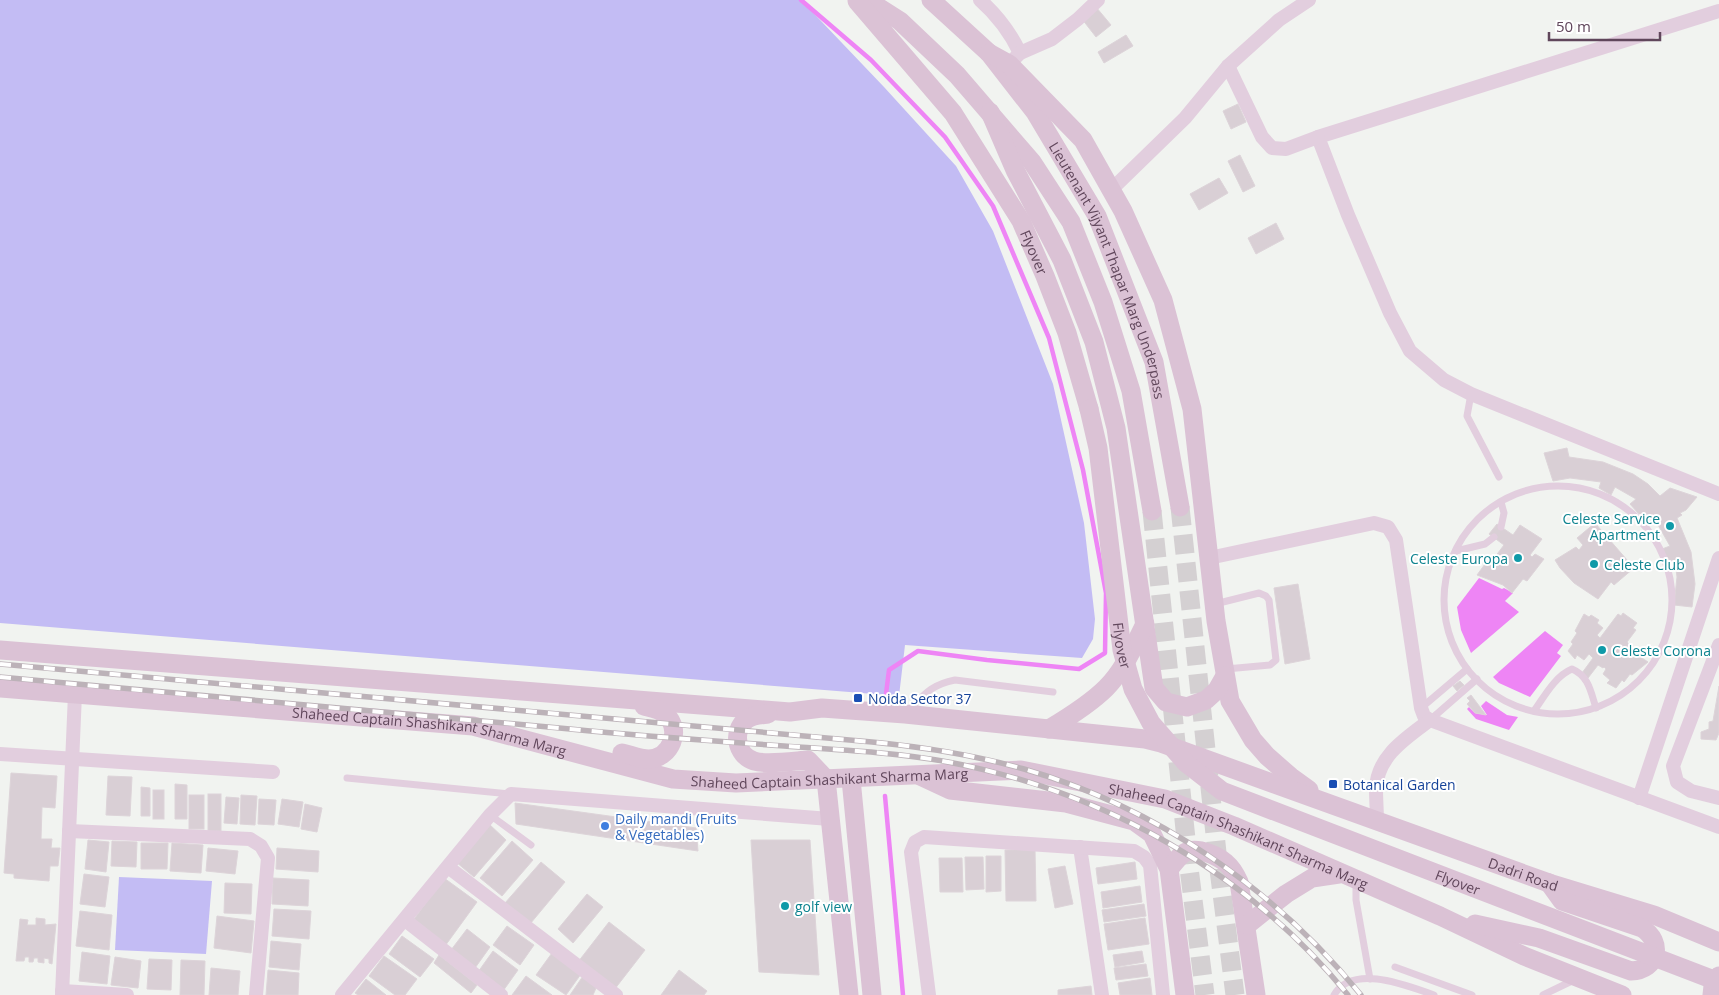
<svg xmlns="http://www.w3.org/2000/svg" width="1719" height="995" viewBox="0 0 1719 995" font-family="'Open Sans',sans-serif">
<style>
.green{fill:#c3bcf4}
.water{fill:#ee85f5}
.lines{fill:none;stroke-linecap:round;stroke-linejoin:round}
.stream{stroke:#ee85f5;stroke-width:4.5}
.building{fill:#d9cfd5;stroke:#ddd4d9}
.secondary-tunnel{stroke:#d4d0d2;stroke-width:19;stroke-dasharray:19 9;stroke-linecap:butt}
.lane{stroke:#e2cede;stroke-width:7}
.street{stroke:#e2cede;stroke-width:14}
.secondary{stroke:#dbc2d5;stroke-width:19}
.rail-casing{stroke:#bcb2b8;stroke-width:5.5}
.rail{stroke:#fff;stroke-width:4;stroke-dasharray:11;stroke-linecap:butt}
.secondary-bridge{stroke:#dbc2d5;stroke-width:19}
.culture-dot{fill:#0f9aa8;stroke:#fff;stroke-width:2}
.transit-dot{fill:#1a4fb4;stroke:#fff;stroke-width:2}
.shop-dot{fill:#3f7fe0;stroke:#fff;stroke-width:2}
.labels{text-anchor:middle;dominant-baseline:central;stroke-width:4;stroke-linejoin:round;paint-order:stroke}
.street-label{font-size:14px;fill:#60465b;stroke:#fff}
.culture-label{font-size:14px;fill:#0d838f;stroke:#fff;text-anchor:start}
.transit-label{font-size:14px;fill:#164399;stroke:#fff;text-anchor:start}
.shop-label{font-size:14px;fill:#366cbe;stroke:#fff;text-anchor:start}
</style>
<rect width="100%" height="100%" fill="#f1f3f0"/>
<g class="green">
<polygon points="0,0 801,0 884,87 956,166 993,231 1053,384 1084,523 1095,619 1093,639 1082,658 905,645 899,696 0,623"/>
<polygon points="119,877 212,881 206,954 115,950"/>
</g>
<g class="water">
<polygon points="1479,578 1502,589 1504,588 1513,593 1505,601 1519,612 1471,653 1461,630 1457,607"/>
<polygon points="1545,631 1563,645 1557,653 1561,656 1530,697 1499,683 1493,677"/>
<polygon points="1486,701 1507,715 1518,717 1509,730 1476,719 1467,709 1469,707 1475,713 1487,715 1481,706"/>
</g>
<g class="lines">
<g class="stream">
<polyline points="801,0 871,60 945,137 993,206 1049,338 1083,470 1106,593 1105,653 1079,669 987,660 918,651 889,670 886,694"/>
<polyline points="885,796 903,995"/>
</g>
</g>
<g class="building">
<polygon points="1096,7 1111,25 1096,37 1082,19"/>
<polygon points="1126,35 1133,46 1104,63 1098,52"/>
<polygon points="1238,104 1246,122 1231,129 1223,111"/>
<polygon points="1240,155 1255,186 1243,192 1228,161"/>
<polygon points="1219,178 1228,193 1199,210 1190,194"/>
<polygon points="1276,223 1284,239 1256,254 1248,238"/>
<polygon points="1567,448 1569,457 1603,462 1633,474 1648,484 1660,496 1670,488 1697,497 1686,510 1680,513 1682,515 1677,518 1691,552 1695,584 1692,607 1674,605 1677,577 1675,561 1666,563 1662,549 1670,546 1653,516 1645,521 1630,504 1636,499 1615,487 1611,495 1599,488 1601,482 1570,478 1553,481 1544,453"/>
<polygon points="1595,523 1634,568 1614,585 1611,582 1598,599 1574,583 1560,568 1555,560 1576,547 1579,550 1583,545 1577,538"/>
<polygon points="1497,524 1513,535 1520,525 1542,539 1530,555 1532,557 1535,554 1544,559 1527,581 1523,579 1512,593 1503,585 1477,575 1485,564 1488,566 1504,545 1489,534"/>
<polygon points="1298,584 1310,659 1285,664 1274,588"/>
<polygon points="1623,613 1637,623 1633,628 1636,630 1627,642 1636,651 1638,649 1645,654 1642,658 1648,662 1632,675 1630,674 1624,682 1622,680 1616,688 1607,683 1610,680 1603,674 1606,669 1604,667 1603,668 1598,665 1588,678 1582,673 1593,658 1589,654 1584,660 1577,655 1575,659 1568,651 1573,644 1571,642 1577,633 1575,631 1584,614 1589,617 1591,615 1599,620 1597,623 1603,628 1597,635 1600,638 1618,614 1621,616"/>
<polygon points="1460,681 1464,685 1457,691 1453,686"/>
<polygon points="1719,686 1719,733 1716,740 1701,739 1701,732 1709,729 1709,722 1713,721"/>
<polygon points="1471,695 1486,715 1475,713 1467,704 1470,701 1467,698"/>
<polygon points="11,773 57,776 55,808 42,807 41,839 52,839 51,848 60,848 58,866 50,866 49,881 14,878 14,874 4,873"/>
<polygon points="108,776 132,777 130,816 106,815"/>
<polygon points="175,784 187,785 187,819 175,819"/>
<polygon points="141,787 150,788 150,816 141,816"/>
<rect x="153" y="790" width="11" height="29"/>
<rect x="208" y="794" width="13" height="37"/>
<rect x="189" y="795" width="15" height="34"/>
<polygon points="241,795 257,796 255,825 240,824"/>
<polygon points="226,797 239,798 237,824 224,823"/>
<polygon points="259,799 276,800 274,825 258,824"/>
<polygon points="282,799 303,802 299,827 278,824"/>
<polygon points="515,803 696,828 698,851 516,824"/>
<polygon points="305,804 322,808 317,832 301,829"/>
<polygon points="489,824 506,840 474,877 456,862"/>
<polygon points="88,840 109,842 106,872 85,869"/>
<polygon points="751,840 810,840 819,975 759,972"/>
<polygon points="112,841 137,842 136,867 111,866"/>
<polygon points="512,841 533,860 502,896 480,878"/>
<polygon points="141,843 168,843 167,869 141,869"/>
<polygon points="172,843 203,845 201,873 170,871"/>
<polygon points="208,848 238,851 235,874 206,871"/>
<polygon points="277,848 319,851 318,872 276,869"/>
<polygon points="1035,849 1036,901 1006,901 1005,850"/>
<polygon points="986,856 1001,856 1001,891 986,892"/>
<polygon points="965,857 983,857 984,889 966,890"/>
<polygon points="939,858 962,858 963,892 940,892"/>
<polygon points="541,862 565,882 530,924 505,903"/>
<polygon points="1135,862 1137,879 1098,884 1096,868"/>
<polygon points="1065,866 1073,904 1055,908 1048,869"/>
<polygon points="84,874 109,877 105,907 80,904"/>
<polygon points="273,878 309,880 308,906 272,904"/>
<polygon points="444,878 477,902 445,946 412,922"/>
<polygon points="225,883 252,884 251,914 224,913"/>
<polygon points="1140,886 1142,902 1103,908 1101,892"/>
<polygon points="587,894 603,907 573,943 558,929"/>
<polygon points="1144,904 1146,916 1104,922 1102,910"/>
<polygon points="274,909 311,911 309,939 272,936"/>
<polygon points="80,911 112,915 109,950 76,946"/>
<polygon points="217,916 254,921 251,953 214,948"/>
<polygon points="36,918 45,919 45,925 56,924 52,964 49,963 49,959 44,958 44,963 38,962 38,958 34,958 33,962 29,962 29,957 25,957 24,961 16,961 20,919 28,920 27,925 36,925"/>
<polygon points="1145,918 1149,944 1108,950 1104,924"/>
<polygon points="609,922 645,950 614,990 578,962"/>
<polygon points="507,926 534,945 520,965 493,945"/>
<polygon points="467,929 490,947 475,968 451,950"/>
<polygon points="402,936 434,959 420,977 389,954"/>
<polygon points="271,941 301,944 299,970 269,967"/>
<polygon points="493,951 518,970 503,991 478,972"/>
<polygon points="1142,951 1144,962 1115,967 1113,955"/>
<polygon points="82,952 110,956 107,984 79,981"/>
<polygon points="552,953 581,974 566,995 536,975"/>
<polygon points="439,955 477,985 471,993 434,963"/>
<polygon points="384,956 417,979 405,995 395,995 369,976"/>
<polygon points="115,957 141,961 138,988 111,985"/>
<polygon points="149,959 172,960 171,990 147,989"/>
<polygon points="181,960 205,961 204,995 180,995"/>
<polygon points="1146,964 1148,976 1116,980 1114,968"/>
<polygon points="211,968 240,971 238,995 209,995"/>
<polygon points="268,970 299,973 298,995 266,995"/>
<polygon points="679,970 707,991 704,995 661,995"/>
<polygon points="526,976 552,995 512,995"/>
<polygon points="583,976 597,986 593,995 570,995"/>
<polygon points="1150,978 1152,995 1120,995 1118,983"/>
<polygon points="366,979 386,995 358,995 355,993"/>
<polygon points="1091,986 1092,995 1058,995 1058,990"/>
</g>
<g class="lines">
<g class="secondary-tunnel">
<polyline points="1180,507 1218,862 1235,995"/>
<polyline points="1152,511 1189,868 1205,995"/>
</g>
<g class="lane">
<polyline points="1471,394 1467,416 1499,477"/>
<circle cx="1558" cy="600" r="114"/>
<polyline points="1501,502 1504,513 1501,527"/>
<polyline points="1456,551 1485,544 1494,537"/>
<polyline points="1215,604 1259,593 1266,596 1269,600 1276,660 1270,665 1226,669"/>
<polyline points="1421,708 1467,669"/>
<path d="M1534 711C1544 697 1555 676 1572 669 1589 676 1591 693 1596 708"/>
<path d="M907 712C924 695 930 685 955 680L1053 692"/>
<polyline points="1430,720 1477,679"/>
<polyline points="347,778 511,794"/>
<polyline points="490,815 531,845"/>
<polyline points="1356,880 1356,900 1370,979"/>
<polyline points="1395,967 1472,995"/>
<path d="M1334 995C1353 963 1408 986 1434 995"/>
<polyline points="1543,995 1574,980"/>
</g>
<g class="street">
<path d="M980 0C997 15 1010 32 1020 53"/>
<polyline points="1719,11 1318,137 1348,215 1390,313 1410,351 1444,380 1471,394 1719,494"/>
<polyline points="1009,64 1020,53 1052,39 1078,19 1098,0"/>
<polyline points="1228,66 1262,137 1272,148 1286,149 1318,137"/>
<polyline points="1111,190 1185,118 1228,66 1279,20 1309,0"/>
<polyline points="1209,558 1374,523 1388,527 1396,540 1421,708 1424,716 1430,720 1719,827"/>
<polyline points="1719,645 1673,766 1677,782 1691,791 1719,798"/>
<polyline points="0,754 273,772"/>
<polyline points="1639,798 1719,558"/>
<path d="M1377 821C1377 811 1376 800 1376 789 1377 756 1406 738 1430 720"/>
<polyline points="69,831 250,839 261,846 268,858 256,995"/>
<polyline points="1080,847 1102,995"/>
<polyline points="448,867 616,995"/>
<polyline points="405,920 501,995"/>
<polyline points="62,991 127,995"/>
<polyline points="62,995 75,694"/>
<polyline points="342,995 490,815 511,794 830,819"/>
<polyline points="929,995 911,852 915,842 924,837 1134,851 1144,857 1150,865 1163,995"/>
</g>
<g class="secondary">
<polyline points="867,0 900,21 957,75 1032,162 1071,222 1103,302 1131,391 1152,511"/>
<path id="s1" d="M931 0 989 53 1035 112 1097 216 1154 362 1180 507"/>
<path id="s2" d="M857 1 953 113 1021 221 1045 276 1067 333 1089 409"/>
<polyline points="989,53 1009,64 1083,140 1123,211 1163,300 1192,409 1216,621 1230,701 1253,740 1267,756 1291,777 1309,790"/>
<polyline points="990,112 1015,170 1062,260 1094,342 1116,428 1154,688 1166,702 1187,707 1206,700 1217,690 1225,676"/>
<path id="s3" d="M0 650 790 712 822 708 905 714 1145 739 1161 743 1549 883 1654 915 1719 942"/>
<path id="s4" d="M0 688 473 726 673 779 736 783 1021 770 1165 799 1234 826 1440 916 1524 956 1622 995"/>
<path d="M768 714C760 715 752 715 746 720 732 731 736 755 754 761 766 765 794 761 808 760L826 779"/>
<path d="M1049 729C1069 717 1090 704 1106 688 1124 670 1134 646 1145 624"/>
<path d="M622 753C631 755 640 759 649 759 671 758 682 730 666 715 660 709 652 708 644 706"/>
<polyline points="920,776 950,790 1066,803 1134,821 1152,834 1169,869 1185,995"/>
<polyline points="826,779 849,995"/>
<polyline points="851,779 872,995"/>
<path d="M1169 869C1175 863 1180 853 1189 851 1200 848 1218 856 1226 863 1232 868 1236 875 1239 882L1256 995"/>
<path d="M1475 924 1539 938 1631 971C1658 970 1664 942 1642 928L1562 901 1549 883"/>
<polyline points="1247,925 1286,894 1312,878 1339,874"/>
<polyline points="1712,995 1713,986 1719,976"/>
</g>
<defs>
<g id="rail">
<path d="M0 664 872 742C924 747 974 755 1024 769 1156 807 1275 889 1361 995"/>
<path d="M0 677C190 695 380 712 570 729 642 736 713 741 784 746 839 750 895 752 948 762 1103 791 1248 872 1348 995"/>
</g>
</defs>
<use href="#rail" class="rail-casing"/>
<use href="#rail" class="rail"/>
<path class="secondary-bridge" id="s5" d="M1089 409 1098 448 1122 650 1133 689 1151 723 1186 763 1222 791 1719 982"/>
</g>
<g class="culture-dot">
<circle cx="1670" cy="526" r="5"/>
<circle cx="1518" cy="558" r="5"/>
<circle cx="1594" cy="564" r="5"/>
<circle cx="1602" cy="650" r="5"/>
<circle cx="785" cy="906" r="5"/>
</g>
<g class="transit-dot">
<rect x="853" y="693" width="10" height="10" rx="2.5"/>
<rect x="1328" y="779" width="10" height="10" rx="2.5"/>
</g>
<circle class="shop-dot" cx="605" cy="826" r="5"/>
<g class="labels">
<g class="street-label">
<text stroke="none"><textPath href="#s2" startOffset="309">Flyover</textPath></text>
<text stroke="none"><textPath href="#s1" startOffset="329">Lieutenant Vijyant Thapar Marg Underpass</textPath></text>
<text stroke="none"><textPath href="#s5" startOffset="239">Flyover</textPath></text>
<text stroke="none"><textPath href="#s4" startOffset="432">Shaheed Captain Shashikant Sharma Marg</textPath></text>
<text stroke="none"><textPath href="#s4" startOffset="838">Shaheed Captain Shashikant Sharma Marg</textPath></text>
<text stroke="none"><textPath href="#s4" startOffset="1258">Shaheed Captain Shashikant Sharma Marg</textPath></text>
<text stroke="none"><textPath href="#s3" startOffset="1551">Dadri Road</textPath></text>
<text stroke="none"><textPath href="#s5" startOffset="674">Flyover</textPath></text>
</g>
<g class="culture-label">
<text x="1660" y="518" text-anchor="end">Celeste Service<tspan x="1660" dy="16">Apartment</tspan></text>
<text x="1508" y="558" text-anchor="end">Celeste Europa</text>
<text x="1604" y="564">Celeste Club</text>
<text x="1612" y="650">Celeste Corona</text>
<text x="795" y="906">golf view</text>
</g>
<g class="transit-label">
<text x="868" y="698">Noida Sector 37</text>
<text x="1343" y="784">Botanical Garden</text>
</g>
<g class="shop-label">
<text x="615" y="818">Daily mandi (Fruits<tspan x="615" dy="16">&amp; Vegetables)</tspan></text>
</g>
</g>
<path d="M1549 32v8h111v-8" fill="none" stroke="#60465b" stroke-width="2.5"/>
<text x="1556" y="32" font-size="15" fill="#60465b" stroke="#ffffff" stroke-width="4" paint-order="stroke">50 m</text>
</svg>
